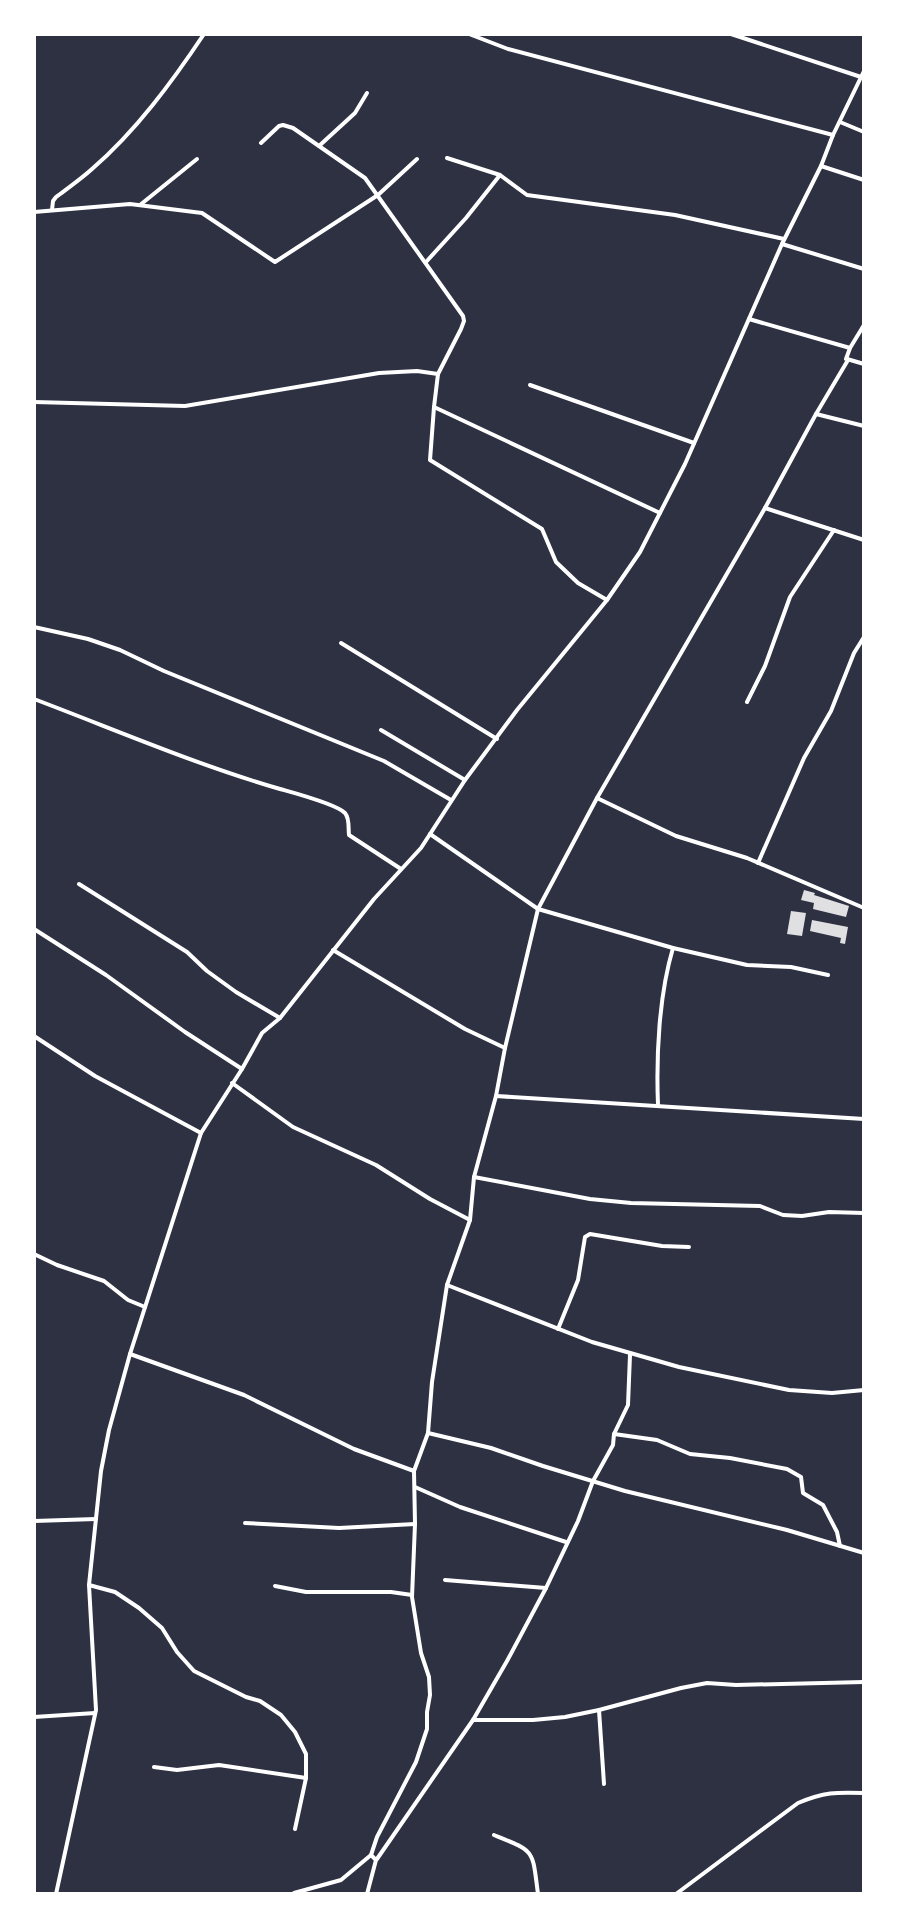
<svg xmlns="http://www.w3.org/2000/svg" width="898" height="1928" viewBox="0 0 898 1928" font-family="Poppins,sans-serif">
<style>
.building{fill:#e0e0e3}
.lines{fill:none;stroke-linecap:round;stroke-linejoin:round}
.minor{stroke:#fff;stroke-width:4}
</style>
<rect width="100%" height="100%" fill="#2d3142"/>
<g class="building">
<polygon points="804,890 815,893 814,895 849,906 846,917 813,909 814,903 801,900"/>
<polygon points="791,911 806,913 802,936 787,934"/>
<polygon points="812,920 848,927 845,944 840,943 841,938 810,931"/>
</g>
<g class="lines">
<g class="minor">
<polyline points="469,34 508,49 833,135"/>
<polyline points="731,34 861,77"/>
<polyline points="840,122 864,132"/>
<polyline points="261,143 279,126 283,125 293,128 365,178 463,316 464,321 461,329 438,374 434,407 660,513"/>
<polyline points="319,146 355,113 367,93"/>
<polyline points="447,158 500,175 527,195 675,215 784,239"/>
<polyline points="821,166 864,180"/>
<polyline points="140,205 197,159"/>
<path d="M52 210 53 201 56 197C68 188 81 179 92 169 136 131 172 82 204 34"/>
<polyline points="34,212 130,204 202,213 275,262 378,195 417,159"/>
<polyline points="782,244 864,269"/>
<polyline points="426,262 466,218 500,175"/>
<polyline points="749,319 850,348"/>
<polyline points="847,359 864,364"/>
<polyline points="530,385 694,443"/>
<polyline points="34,402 185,406 379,373 417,371 438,374"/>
<polyline points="434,407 430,460 542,529 556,562 578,583 607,600"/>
<polyline points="816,414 864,426"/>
<polyline points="765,508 864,540"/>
<polyline points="34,627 88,639 120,650 164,671 384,761 451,800"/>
<polyline points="341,643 497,739"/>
<path d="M34 699C116 730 197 765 280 789 294 793 336 804 345 813 350 819 348 828 349 835L401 869"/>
<polyline points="747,702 765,666 790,597 834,530"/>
<polyline points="381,730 465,780"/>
<polyline points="597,798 676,836 747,858 864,908"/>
<polyline points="430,834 538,909 673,948 747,965 791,967 828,975"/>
<polyline points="758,863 804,758 831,711 854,653 864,637"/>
<polyline points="79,884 187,952 207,971 236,992 280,1018"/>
<polyline points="34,929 106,975 185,1032 242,1069"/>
<polyline points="333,950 465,1029 505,1048"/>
<polyline points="34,1036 95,1076 201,1133"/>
<polyline points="232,1083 293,1127 376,1165 430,1199 470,1220"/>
<polyline points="496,1096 864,1119"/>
<path d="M658 1105C656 1056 659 995 673 948"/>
<polyline points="474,1177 590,1199 631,1203 760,1206 783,1215 802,1216 829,1212 864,1213"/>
<polyline points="34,1254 57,1265 104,1281 128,1300 145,1307"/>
<polyline points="447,1285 592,1342 679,1367 789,1390 832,1393 864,1390"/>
<polyline points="558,1329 578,1280 585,1237 590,1234 662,1246 689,1247"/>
<polyline points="130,1354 244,1395 354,1449 414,1471"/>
<polyline points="428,1433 491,1448 543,1466 625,1491 787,1530 864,1553"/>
<polyline points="614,1434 657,1440 690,1454 730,1458 787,1469 801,1477 803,1493 823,1505 837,1532 840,1546"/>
<polyline points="415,1487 460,1507 566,1542"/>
<polyline points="34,1521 96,1519"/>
<polyline points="245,1523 339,1528 415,1524"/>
<polyline points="445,1580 546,1588"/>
<polyline points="89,1585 115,1592 139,1608 162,1628 177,1652 194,1671 246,1697 260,1701 281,1715 295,1732 306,1754 306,1778 295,1829"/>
<polyline points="275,1586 306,1592 391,1592 412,1595"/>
<polyline points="599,1710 604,1784"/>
<polyline points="34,1717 95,1713"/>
<polyline points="473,1720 533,1720 565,1717 599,1710 681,1688 707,1683 736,1685 864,1682"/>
<polyline points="154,1767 177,1770 219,1765 306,1778"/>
<path d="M494 1835C536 1852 532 1849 538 1894"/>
<polyline points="377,1859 473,1720 507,1661 546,1588 578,1521 593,1481 613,1445 614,1434 628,1405 630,1355"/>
<polyline points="294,1893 341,1880 371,1855"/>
<polyline points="56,1894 96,1710 89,1585 101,1471 109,1430 130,1354 201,1133 242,1069 262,1033 280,1018 374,899 421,848 465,780 517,710 607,600 640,552 685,464 782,244 821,166 833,135 864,71"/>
<polyline points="367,1894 376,1860 371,1855 377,1837 416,1762 427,1729 427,1712 430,1695 429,1677 421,1653 412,1597 415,1524 414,1471 428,1433 432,1382 447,1285 470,1220 474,1177 496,1096 505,1048 538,909 597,798 765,508 816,414 848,360 846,359 850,348 864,325"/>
<path d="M676 1894 798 1803C824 1792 836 1792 864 1793"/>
</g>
</g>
<rect width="898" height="1928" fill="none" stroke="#ffffff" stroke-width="72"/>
</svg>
